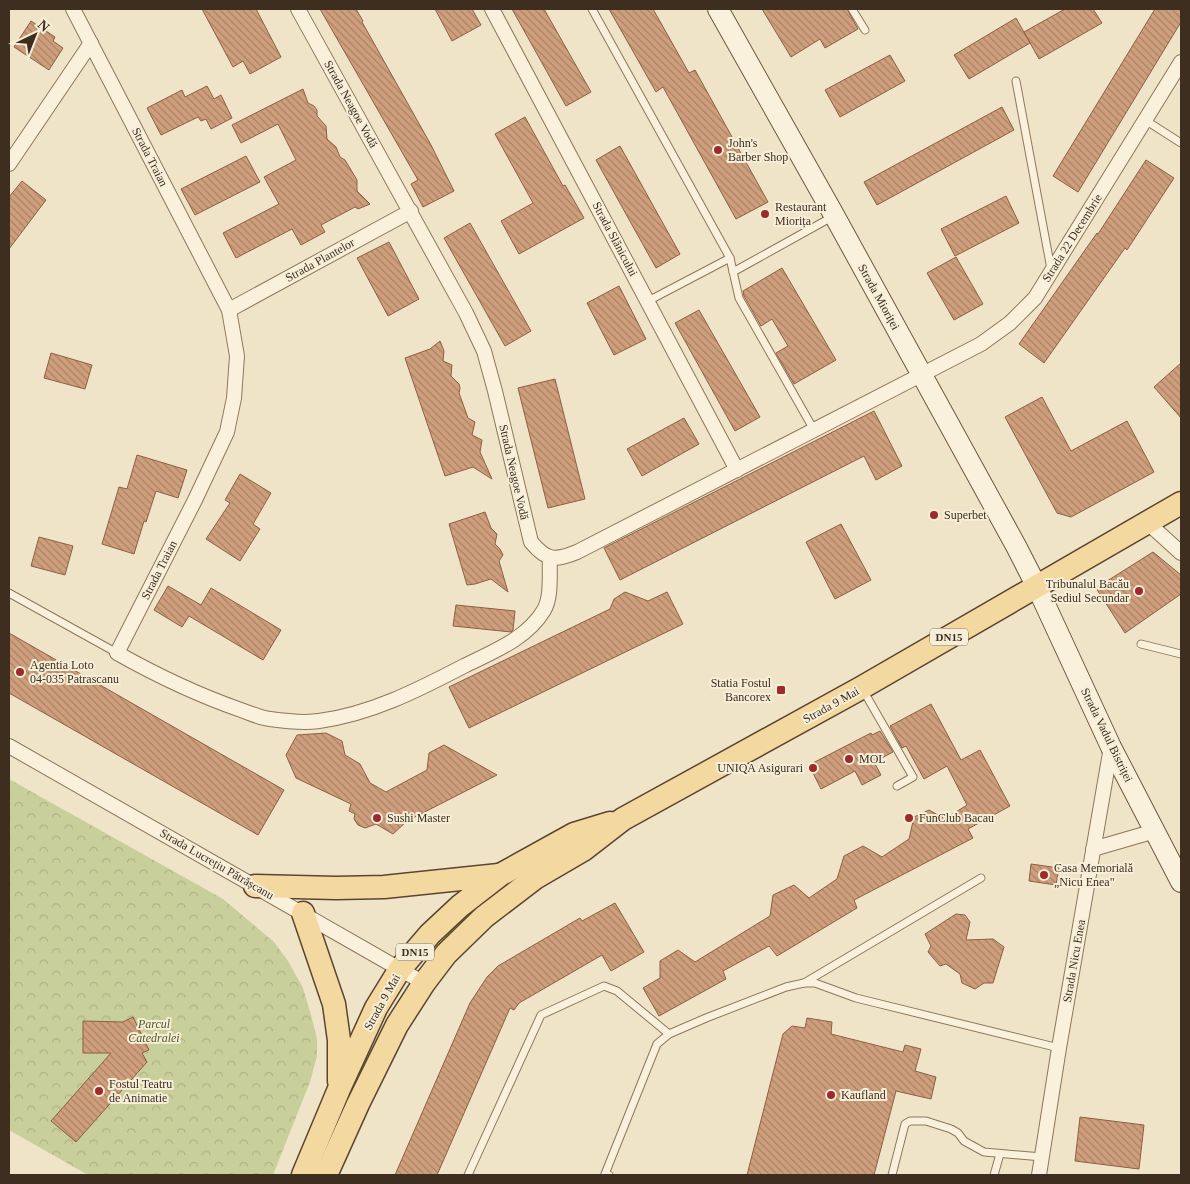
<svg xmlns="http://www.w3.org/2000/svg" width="1190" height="1184" viewBox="0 0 1190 1184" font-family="'Times New Roman',serif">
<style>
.forest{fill:url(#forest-crowns)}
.building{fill:url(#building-back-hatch);stroke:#8d5f41}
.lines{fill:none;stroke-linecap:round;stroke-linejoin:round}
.lane-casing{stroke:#8d765c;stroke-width:9}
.street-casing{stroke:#8d765c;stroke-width:16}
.secondary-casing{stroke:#6f573f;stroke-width:22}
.primary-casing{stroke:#5b4430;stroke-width:25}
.lane{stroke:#faf1dc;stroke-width:7}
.street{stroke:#faf1dc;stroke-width:14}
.secondary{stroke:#faf1dc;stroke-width:20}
.primary{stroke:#f3d9a0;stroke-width:22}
.poi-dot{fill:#9e2a2b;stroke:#f7eed8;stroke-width:2}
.labels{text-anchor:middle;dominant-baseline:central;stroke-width:4;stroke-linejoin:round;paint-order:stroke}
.shield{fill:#f7eed8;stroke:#756857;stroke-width:1}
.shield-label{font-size:11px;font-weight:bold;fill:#3d2e20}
.street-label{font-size:12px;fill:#3d2e20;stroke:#f7eed8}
.poi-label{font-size:12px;fill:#3d2e20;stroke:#f7eed8;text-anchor:start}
.park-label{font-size:12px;font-style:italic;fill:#4d5a26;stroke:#f7eed8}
</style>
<defs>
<pattern id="forest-crowns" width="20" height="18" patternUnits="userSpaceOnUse" patternTransform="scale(1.25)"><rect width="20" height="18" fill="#c9cf9b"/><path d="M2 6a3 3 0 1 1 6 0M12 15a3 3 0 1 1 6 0" fill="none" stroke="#aeb285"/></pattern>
<pattern id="building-back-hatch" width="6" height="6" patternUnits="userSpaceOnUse" patternTransform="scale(1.25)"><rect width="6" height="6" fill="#cf9f7d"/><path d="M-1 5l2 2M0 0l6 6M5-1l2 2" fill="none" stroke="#a98266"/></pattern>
</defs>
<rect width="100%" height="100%" fill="#f0e4c8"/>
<polygon class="forest" points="9,779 223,899 274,942 288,961 303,988 311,1015 317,1039 317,1056 310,1082 273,1175 88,1175 9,1130"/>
<g class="building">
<polygon points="202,9 256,9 281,57 250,74 243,61 233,67"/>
<polygon points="320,9 356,9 363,21 362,22 431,145 454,191 423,207 411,184 418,180"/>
<polygon points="435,9 472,9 481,25 452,41"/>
<polygon points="512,9 544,9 591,92 566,106"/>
<polygon points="609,9 653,9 689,73 695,70 768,202 736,219 663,87 656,92"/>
<polygon points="762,9 847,9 858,29 825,48 820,39 791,57"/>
<polygon points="1065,9 1093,9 1102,23 1039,59 1024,32"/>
<polygon points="1155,9 1181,9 1181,22 1078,192 1053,176"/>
<polygon points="1016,18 1030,43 969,79 954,55"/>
<polygon points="31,21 55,37 53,41 63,48 49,70 14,47"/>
<polygon points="890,55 905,81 840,117 825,90"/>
<polygon points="207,86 214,99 221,95 232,118 211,129 206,119 201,121 198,117 161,135 147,108 182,90 185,97"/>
<polygon points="303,89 308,103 314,106 317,110 317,116 326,126 327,139 336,147 340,157 345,160 357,180 357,191 370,204 358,209 355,207 321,225 325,232 301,245 292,229 236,258 223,233 279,204 264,177 296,160 278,124 241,143 232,125"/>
<polygon points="1002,107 1014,130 877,205 864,182"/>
<polygon points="525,117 563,186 565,185 584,218 519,254 501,221 533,203 495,134"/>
<polygon points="620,146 680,254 656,268 596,160"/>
<polygon points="246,156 260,182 195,215 181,189"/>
<polygon points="1146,160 1174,178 1127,250 1125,248 1044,363 1019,344 1097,233 1098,234"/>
<polygon points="22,181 46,200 9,249 9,197"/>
<polygon points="1006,196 1019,223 955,256 941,229"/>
<polygon points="470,223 531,331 505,346 444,238"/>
<polygon points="389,242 419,299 388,316 357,258"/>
<polygon points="956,257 983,304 954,320 927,273"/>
<polygon points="782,268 836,360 794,384 776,353 788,346 772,319 761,326 744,296 743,291"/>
<polygon points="619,286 646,339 614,355 587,303"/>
<polygon points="699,310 760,417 735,431 675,323"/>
<polygon points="440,341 444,351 443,361 452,365 451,376 459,384 460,388 459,393 468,418 475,422 472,435 482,440 480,452 492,479 473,467 445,476 405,358 430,349"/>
<polygon points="51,353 92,365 85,389 44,378"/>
<polygon points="1181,363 1181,418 1154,387"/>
<polygon points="555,379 585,499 548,508 518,388"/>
<polygon points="1042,397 1071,451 1127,421 1154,472 1071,517 1057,513 1005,417"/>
<polygon points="874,411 902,466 876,480 864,456 620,580 604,548"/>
<polygon points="684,418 699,444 642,476 627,449"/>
<polygon points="137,455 187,470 178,498 156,491 146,522 144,521 134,554 102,544 119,487 127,489"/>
<polygon points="240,474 271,493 253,524 260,529 240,561 206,539 230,503 225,500"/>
<polygon points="485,512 491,528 497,534 495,544 500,549 503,555 499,561 508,592 491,579 475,584 467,585 449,524"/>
<polygon points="841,524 871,580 835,599 806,542"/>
<polygon points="39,537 73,546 65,575 31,566"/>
<polygon points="1153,552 1181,575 1181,594 1125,633 1096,588"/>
<polygon points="168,586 201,605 211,588 281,630 263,660 189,616 182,627 154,610"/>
<polygon points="625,592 648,601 667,592 683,624 469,728 449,687 610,609 614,599"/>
<polygon points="456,605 515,611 513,630 511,632 453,626"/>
<polygon points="9,633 284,790 258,835 9,693"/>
<polygon points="931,704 961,760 980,750 1010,806 968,829 973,838 854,900 857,908 777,956 769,946 723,971 726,979 659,1016 643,988 660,978 660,961 678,950 695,962 770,916 773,895 794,885 809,898 837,879 844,856 863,846 882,857 909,839 914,817 929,810 945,819 967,805 947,766 924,779 906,746 902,748 890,726"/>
<polygon points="880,731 893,752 874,762 881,775 862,785 855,771 821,789 809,765 871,733 872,735"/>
<polygon points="326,733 342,741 345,755 360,764 370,783 386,792 427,770 429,753 444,745 497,775 407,821 393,834 376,824 365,828 358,825 354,819 355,814 349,811 351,804 296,778 286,755 297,735"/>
<polygon points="1031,864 1059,868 1056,885 1029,881"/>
<polygon points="615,903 644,952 611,971 602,955 519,1003 514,1010 510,1008 437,1175 395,1175 470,1003 487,977 498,966 580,918 582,921"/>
<polygon points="956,914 965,915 970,922 966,940 993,939 1004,947 993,983 984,983 975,989 962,983 960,974 946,964 940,966 928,952 931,946 925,934"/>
<polygon points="133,1017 149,1050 142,1053 147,1062 76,1142 51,1121 111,1053 83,1053 83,1021 123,1022"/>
<polygon points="807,1018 832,1022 831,1034 903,1052 905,1045 921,1049 915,1071 936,1077 931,1099 896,1091 874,1175 747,1175 783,1034 792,1026 805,1028"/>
<polygon points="1080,1117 1144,1125 1139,1169 1075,1161"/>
</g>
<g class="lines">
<defs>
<g id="lane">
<polyline points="592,9 730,258 739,298 814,430"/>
<polyline points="852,9 865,30"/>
<polyline points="1016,81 1051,269"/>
<polyline points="1145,120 1181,143"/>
<polyline points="733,272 832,217"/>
<polyline points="648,301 730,258"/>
<polyline points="9,593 117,653"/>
<polyline points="1141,644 1181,654"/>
<polyline points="863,690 913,777 897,786"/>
<polyline points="804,983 981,878"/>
<polyline points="468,1175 541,1015 604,986 617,991 669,1034"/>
<polyline points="609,1175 605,1174 657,1044 669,1034 706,1018 786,987 804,983 815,983 856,998 1059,1048"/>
<polyline points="892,1175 905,1124 910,1121 926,1121 951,1129 958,1133 964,1141 984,1152 1042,1157"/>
<polyline points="994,1175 1000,1154"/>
</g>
<g id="street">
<path d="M73 9 229 310 237 356 234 398 227 432 195 500 117 653C156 675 198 695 241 710 250 713 260 718 270 719 284 721 305 723 319 721 371 714 418 690 464 666 492 652 527 639 544 610 552 596 549 574 550 558"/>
<path d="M298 9 466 313 484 351 495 391 531 542C547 561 555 561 577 552L981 344 1010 323 1035 298 1181 62"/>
<polyline points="492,9 737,470"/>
<polyline points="9,164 91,43"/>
<polyline points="229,310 411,211"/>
<polyline points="1148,523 1181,553"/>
<polyline points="9,746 424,983"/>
<polyline points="1093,849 1155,831"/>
<polyline points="1039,1175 1059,1048 1111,747"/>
</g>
<polyline id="secondary" points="718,9 834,215 1016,546 1037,587 1111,747 1181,882"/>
<g id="primary">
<polyline points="255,886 336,888 384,887 499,875"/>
<polyline points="303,913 334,1004 339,1040 339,1081"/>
<polyline points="303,1175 339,1089 376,1008 400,969 430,934 460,906 500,875 574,834 610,823"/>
<polyline points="326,1175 358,1104 397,1025 424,983 446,954 484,917 535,878 583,850 623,819 861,688 1181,503"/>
</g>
</defs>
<use href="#lane" class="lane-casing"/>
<use href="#street" class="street-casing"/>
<use href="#secondary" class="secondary-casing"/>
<use href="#primary" class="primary-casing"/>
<use href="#lane" class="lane"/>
<use href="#street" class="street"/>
<use href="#secondary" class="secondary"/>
<use href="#primary" class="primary"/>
</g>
<g class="poi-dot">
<circle cx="718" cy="150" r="5"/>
<circle cx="765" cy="214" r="5"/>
<circle cx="934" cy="515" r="5"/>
<circle cx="1139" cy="591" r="5"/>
<circle cx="20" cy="672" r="5"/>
<rect x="776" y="685" width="10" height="10" rx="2.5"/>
<circle cx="849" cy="759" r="5"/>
<circle cx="813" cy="768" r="5"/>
<circle cx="377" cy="818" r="5"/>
<circle cx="909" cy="818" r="5"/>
<circle cx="1044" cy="875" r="5"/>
<circle cx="99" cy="1091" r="5"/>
<circle cx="831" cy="1095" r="5"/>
</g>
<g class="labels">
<g class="shield">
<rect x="930" y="628.5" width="38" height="17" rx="4"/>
<rect x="396" y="943.5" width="38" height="17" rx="4"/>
</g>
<g class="shield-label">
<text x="949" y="637">DN15</text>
<text x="415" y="952">DN15</text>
</g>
<g class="street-label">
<text transform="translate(351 104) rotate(61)">Strada Neagoe Vodă</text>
<text transform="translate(150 157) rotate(63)">Strada Traian</text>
<text transform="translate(1072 238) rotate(-58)">Strada 22 Decembrie</text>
<text transform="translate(615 239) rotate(62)">Strada Slănicului</text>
<text transform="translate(320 260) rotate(-29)">Strada Plantelor</text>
<text transform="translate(879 297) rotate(61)">Strada Mioriței</text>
<text transform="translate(514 472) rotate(77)">Strada Neagoe Vodă</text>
<text transform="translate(159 570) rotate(-63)">Strada Traian</text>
<text transform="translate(831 705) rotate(-29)">Strada 9 Mai</text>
<text transform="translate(1107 735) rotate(64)">Strada Vadul Bistriței</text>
<text transform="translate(217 864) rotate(30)">Strada Lucrețiu Pătrășcanu</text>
<text transform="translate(1074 961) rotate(-80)">Strada Nicu Enea</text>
<text transform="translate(382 1002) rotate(-61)">Strada 9 Mai</text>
</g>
<g class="poi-label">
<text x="728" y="143">John's<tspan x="728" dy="14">Barber Shop</tspan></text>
<text x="775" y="207">Restaurant<tspan x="775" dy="14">Miorița</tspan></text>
<text x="944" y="515">Superbet</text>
<text x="1129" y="584" text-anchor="end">Tribunalul Bacău<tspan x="1129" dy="14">Sediul Secundar</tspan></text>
<text x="30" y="665">Agentia Loto<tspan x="30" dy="14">04-035 Patrascanu</tspan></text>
<text x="771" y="683" text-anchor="end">Statia Fostul<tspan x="771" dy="14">Bancorex</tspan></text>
<text x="859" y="759">MOL</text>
<text x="803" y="768" text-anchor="end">UNIQA Asigurari</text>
<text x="387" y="818">Sushi Master</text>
<text x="919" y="818">FunClub Bacau</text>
<text x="1054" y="868">Casa Memorială<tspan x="1054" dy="14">„Nicu Enea"</tspan></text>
<text x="109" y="1084">Fostul Teatru<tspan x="109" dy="14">de Animatie</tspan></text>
<text x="841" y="1095">Kaufland</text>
</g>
<g class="park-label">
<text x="154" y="1024">Parcul<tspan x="154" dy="14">Catedralei</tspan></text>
</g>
</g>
<rect width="1190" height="1184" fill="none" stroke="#3d2e20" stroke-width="20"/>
<g transform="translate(35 35) rotate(43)" stroke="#f7eed8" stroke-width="4" paint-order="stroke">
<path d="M0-4L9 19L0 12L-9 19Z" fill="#3d2e20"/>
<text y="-8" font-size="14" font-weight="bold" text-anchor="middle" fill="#3d2e20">N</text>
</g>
</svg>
